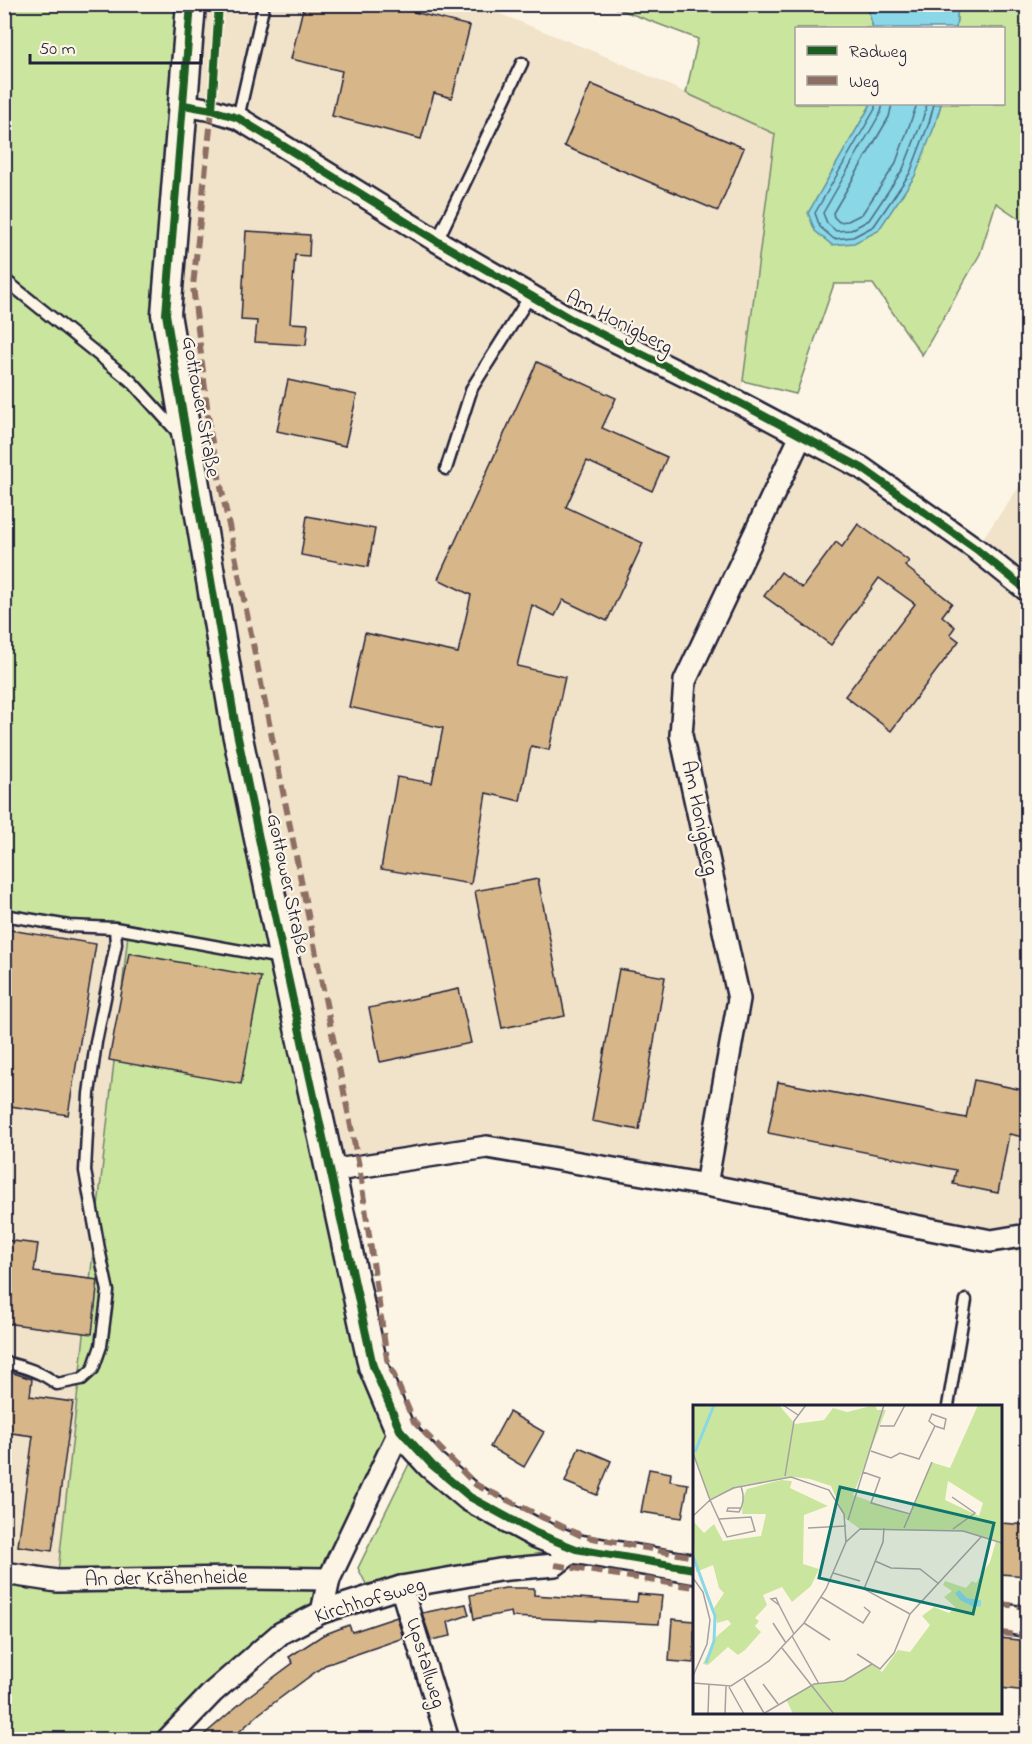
<svg xmlns="http://www.w3.org/2000/svg" width="1032" height="1744" viewBox="0 0 1032 1744" font-family="'Indie Flower',sans-serif">
<style>
.built{fill:#f1e2ca}
.green{fill:#cae69e;stroke:#76846c;stroke-width:1.5}
.water{fill:#89d7e7;stroke:#608fa2;stroke-width:1.5}
.lines{fill:none;stroke-linecap:round;stroke-linejoin:round}
.shore{stroke:#4b6a80;stroke-width:1.5}
.building{fill:#d7b78a;stroke:#22223b;stroke-width:1.5}
.lane-casing{stroke:#22223b;stroke-width:15}
.street-casing{stroke:#22223b;stroke-width:26}
.secondary-casing{stroke:#22223b;stroke-width:33}
.lane{stroke:#fcf5e5;stroke-width:10}
.street{stroke:#fcf5e5;stroke-width:21}
.secondary{stroke:#fcf5e5;stroke-width:28}
.quiet{stroke:#8d6e63;stroke-width:6;stroke-dasharray:12 6;stroke-linecap:butt}
.cycleway-casing{stroke:#fcf5e5;stroke-width:11}
.cycleway{stroke:#1b5e20;stroke-width:8}
.labels{text-anchor:middle;dominant-baseline:central;stroke-width:4.5;stroke-linejoin:round;paint-order:stroke}
.street-label{font-size:21px;fill:#22223b;stroke:#fcf5e5}
.inset-river{fill:none;stroke:#89d7e7;stroke-width:3}
.inset-road{fill:none;stroke:#a5a1a1;stroke-width:1.5}
.view{fill:#0f766e;fill-opacity:0.15;stroke:#0f766e;stroke-width:3}
.inset-edge{fill:none;stroke:#22223b;stroke-width:3}
</style>
<rect width="100%" height="100%" fill="#fcf5e5"/>
<filter id="ink" filterUnits="userSpaceOnUse"><feTurbulence type="fractalNoise" baseFrequency=".0167" numOctaves="2"/><feDisplacementMap in="SourceGraphic" scale="12" xChannelSelector="R" yChannelSelector="G"/><feConvolveMatrix kernelMatrix="1 2 1 2 8 2 1 2 1" color-interpolation-filters="sRGB"/></filter>
<g filter="url(#ink)">
<g class="built">
<polygon points="191,5 478,5 610,58 775,134 743,381 738,402 975,549 1027,476 1027,1256 991,1241 487,1147 330,1171 166,314"/>
<polygon points="4,912 128,933 57,1581 5,1573"/>
</g>
<g class="green">
<polygon points="5,5 191,5 166,314 236,728 400,1430 322,1612 165,1739 5,1739 4,1573 57,1581 128,934 5,912"/>
<polygon points="608,5 867,5 873,28 796,28 796,104 871,104 843,154 935,125 941,104 1004,104 1004,28 956,28 958,5 1027,5 1027,224 996,203 980,254 922,355 873,284 834,284 796,394 743,381 775,134 686,93 698,39"/>
<polygon points="410,1462 539,1545 546,1559 366,1584 358,1568"/>
</g>
<g class="water">
<polygon points="867,5 958,5 956,28 873,28"/>
<polygon points="871,104 941,104 935,125 915,176 878,231 854,243 832,245 815,231 808,213"/>
</g>
<g class="lines">
<g class="shore">
<polyline points="875,104 875,109 815,213 820,227 834,239 853,237 874,226 910,173 929,123 934,104"/>
<polyline points="883,104 881,112 823,213 827,223 836,231 851,230 869,220 903,169 922,121 927,104"/>
<polyline points="892,104 889,117 833,213 834,217 839,222 848,221 862,214 895,165 917,104"/>
</g>
</g>
<g class="building">
<polygon points="304,4 382,4 470,26 452,98 434,93 421,139 332,116 342,71 291,59"/>
<polygon points="591,84 744,148 718,211 564,146"/>
<polygon points="246,231 310,235 309,256 295,255 290,323 308,324 306,345 255,342 257,321 241,320"/>
<polygon points="537,362 616,398 602,428 667,457 652,491 587,461 566,507 643,543 607,621 563,600 555,616 532,605 517,666 565,677 549,750 531,746 520,801 486,793 471,884 381,869 397,777 432,783 443,728 349,707 365,633 458,653 471,595 438,579"/>
<polygon points="288,380 357,395 345,446 277,431"/>
<polygon points="307,516 375,529 368,567 301,555"/>
<polygon points="858,524 909,561 905,566 952,603 942,616 955,627 950,634 959,641 891,731 845,696 915,604 879,578 831,645 764,596 781,572 802,588 836,542 842,547"/>
<polygon points="538,879 565,1016 502,1028 475,891"/>
<polygon points="4,929 96,944 68,1115 4,1105"/>
<polygon points="129,953 261,977 241,1084 109,1060"/>
<polygon points="619,969 665,977 639,1130 592,1121"/>
<polygon points="459,989 471,1043 380,1062 369,1008"/>
<polygon points="974,1080 1028,1091 1028,1138 1009,1134 998,1193 953,1184 956,1170 768,1133 778,1082 966,1118"/>
<polygon points="4,1240 38,1244 34,1272 98,1280 92,1334 4,1323"/>
<polygon points="4,1370 32,1379 30,1396 73,1402 52,1551 18,1546 33,1436 4,1432"/>
<polygon points="509,1412 544,1432 524,1467 490,1447"/>
<polygon points="579,1447 611,1461 597,1495 565,1482"/>
<polygon points="649,1469 671,1473 670,1481 688,1484 682,1518 641,1512"/>
<polygon points="1000,1523 1028,1525 1028,1576 1000,1574"/>
<polygon points="505,1588 534,1588 534,1595 637,1602 638,1594 662,1596 659,1624 512,1617 511,1612 474,1619 470,1595"/>
<polygon points="466,1604 469,1615 448,1622 451,1636 431,1640 422,1613"/>
<polygon points="397,1617 403,1638 325,1665 260,1713 230,1740 198,1740 250,1695 293,1663 289,1657 323,1635 349,1625 352,1632"/>
<polygon points="672,1619 694,1621 694,1663 669,1661"/>
<polygon points="1000,1638 1028,1641 1028,1691 1000,1688"/>
</g>
<g class="lines">
<defs>
<g id="lane">
<polyline points="238,118 264,4"/>
<polyline points="437,241 522,63"/>
<polyline points="4,279 132,382 180,435"/>
<polyline points="446,469 472,388 530,296"/>
<polyline points="4,915 69,926 115,928 281,958"/>
<path d="M4 1362C25 1367 41 1372 57 1384L82 1379 93 1369 101 1346 108 1291 99 1249 85 1171 89 1094 96 1042 116 944 115 928"/>
<polyline points="948,1406 966,1300"/>
</g>
<g id="street">
<polyline points="184,105 212,110 238,118 437,241 569,318 738,402 862,468 976,549 1028,591"/>
<polyline points="330,1171 487,1147 706,1185 991,1241 1028,1235"/>
<polyline points="706,1185 739,999 681,735 685,681 801,436"/>
<polyline points="4,1573 57,1581 240,1578 329,1579"/>
<polyline points="401,1587 448,1740"/>
<polyline points="322,1612 329,1579 400,1430"/>
<polyline points="167,1740 213,1692 281,1633 322,1612 401,1587 499,1570 555,1565 576,1549"/>
</g>
<g id="secondary">
<polyline points="191,4 166,314 236,728 284,959 373,1366 400,1430 432,1465 470,1497 536,1533 576,1549 694,1569"/>
<polyline points="1000,1618 1028,1622"/>
</g>
</defs>
<use href="#lane" class="lane-casing"/>
<use href="#street" class="street-casing"/>
<use href="#secondary" class="secondary-casing"/>
<use href="#lane" class="lane"/>
<use href="#street" class="street"/>
<use href="#secondary" class="secondary"/>
<g class="quiet">
<polyline points="212,110 193,286 210,432 359,1166 387,1359 414,1422 476,1485 582,1536 694,1557"/>
<polyline points="555,1565 694,1587"/>
<polyline points="1000,1604 1028,1607"/>
<polyline points="1000,1633 1028,1636"/>
</g>
<defs>
<g id="cycleway">
<polyline points="191,4 166,314 236,728 284,959 373,1366 400,1430 432,1465 470,1497 536,1533 576,1549 694,1569"/>
<polyline points="184,105 212,110 238,118 437,241 569,318 738,402 862,468 976,549 1028,591"/>
<polyline points="212,110 219,4"/>
</g>
</defs>
<use href="#cycleway" class="cycleway-casing"/>
<use href="#cycleway" class="cycleway"/>
</g>
</g>
<g class="labels">
<g class="street-label">
<text transform="translate(619 323) rotate(27)">Am Honigberg</text>
<text transform="translate(200 407) rotate(80)">Gottower Straße</text>
<text transform="translate(699 818) rotate(78)">Am Honigberg</text>
<text transform="translate(287 884) rotate(78)">Gottower Straße</text>
<text transform="translate(166 1579) rotate(-1)">An der Krähenheide</text>
<text transform="translate(370 1601) rotate(-17)">Kirchhofsweg</text>
<text transform="translate(425 1663) rotate(73)">Upstallweg</text>
</g>
</g>
<g transform="translate(693 1405)">
<rect width="309" height="309" fill="#fcf5e5"/>
<path d="M0 0H86L102 19 131 15 140 3 154 7 182 0 184 5H193L160 90 216 110 238 57 257 63 285 0H309V309H100L93 294 121 279 151 276 179 259 189 267 205 245 217 247 237 220 229 211 241 202 256 208 262 202 251 192 259 186 250 180 252 176 273 183 279 176 283 178 297 157 303 136 270 126 167 124 152 113 138 81 117 74 101 72 50 80 17 95 0 48ZM255 76 290 98 286 111 252 95ZM88 75 99 76 97 83 135 101 111 110 110 159 126 164 118 181 99 197 89 182 70 190 74 200 62 213 66 216 62 221 68 227 52 245 45 250 35 242 15 260 10 259 23 232 38 219 35 215 24 218 21 203 31 188 26 183 20 160 3 167 0 116 11 128 21 119 30 136 68 131 73 109H49L50 93 54 84Z" fill="#cae69e" fill-rule="evenodd"/>
<path d="M266 185 274 193 288 195V201L281 202 267 195 262 188Z" fill="#89d7e7"/>
<path class="inset-river" d="M2 47 21 0M0 151 22 211 21 236 13 258"/>
<path class="inset-road" d="M90 0 105 10M187 21H201L212 0M178 46 198 53 207 48 226 54 242 21 251 24 253 14 239 9 236 16 242 21M0 48 17 95 34 132 62 126 58 112 26 114M170 67 187 73 178 98 217 109M92 71 101 16 113 0M48 81 50 89V96L49 100 48 103 46 107 34 106 35 103H48M259 92 282 108 260 124M0 111 17 95 40 83 98 72 136 85 151 109 153 137M155 115 191 0M115 123 153 121M191 123 190 137 171 184 217 209 288 132M211 123 239 57M182 156 198 163 227 164 246 179M140 168 167 176M0 173 10 187 17 215 14 239 0 271M0 178V200M128 192 170 218 177 207 171 202M86 200 83 193 78 194 86 200 101 229M80 218 93 238M111 218 137 235M99 231 126 279M89 243 141 309M164 249 187 264 201 248 217 209M51 274 71 308M0 278 38 281 76 256 111 218 133 184 153 137 167 124 270 126 309 138M70 279 85 299M36 282 51 309M15 309 16 279M32 309 33 281M70 309 121 279 151 276 179 259"/>
<path class="view" d="M147 82 301 118 280 209 126 173Z"/>
<rect width="309" height="309" class="inset-edge"/>
</g>
<rect width="1032" height="1744" fill="none" stroke="#fcf5e5" stroke-width="24"/>
<rect x="12" y="12" width="1008" height="1720" fill="none" stroke="#22223b" stroke-width="2" filter="url(#ink)"/>
<rect x="795" y="27" width="210" height="78" fill="#fcf5e5" stroke="#a5a1a1" stroke-width="1.5"/>
<rect x="807" y="46" width="30" height="9" fill="#1b5e20" stroke="#a5a1a1" stroke-width="1.5"/>
<text x="849" y="57" font-size="18" fill="#22223b">Radweg</text>
<rect x="807" y="76" width="30" height="9" fill="#8d6e63" stroke="#a5a1a1" stroke-width="1.5"/>
<text x="849" y="87" font-size="18" fill="#22223b">Weg</text>
<path d="M30 54v9h171v-9" fill="none" stroke="#22223b" stroke-width="3"/>
<text x="39" y="54" font-size="18" fill="#22223b" stroke="#fcf5e5" stroke-width="4.5" paint-order="stroke">50 m</text>
</svg>
